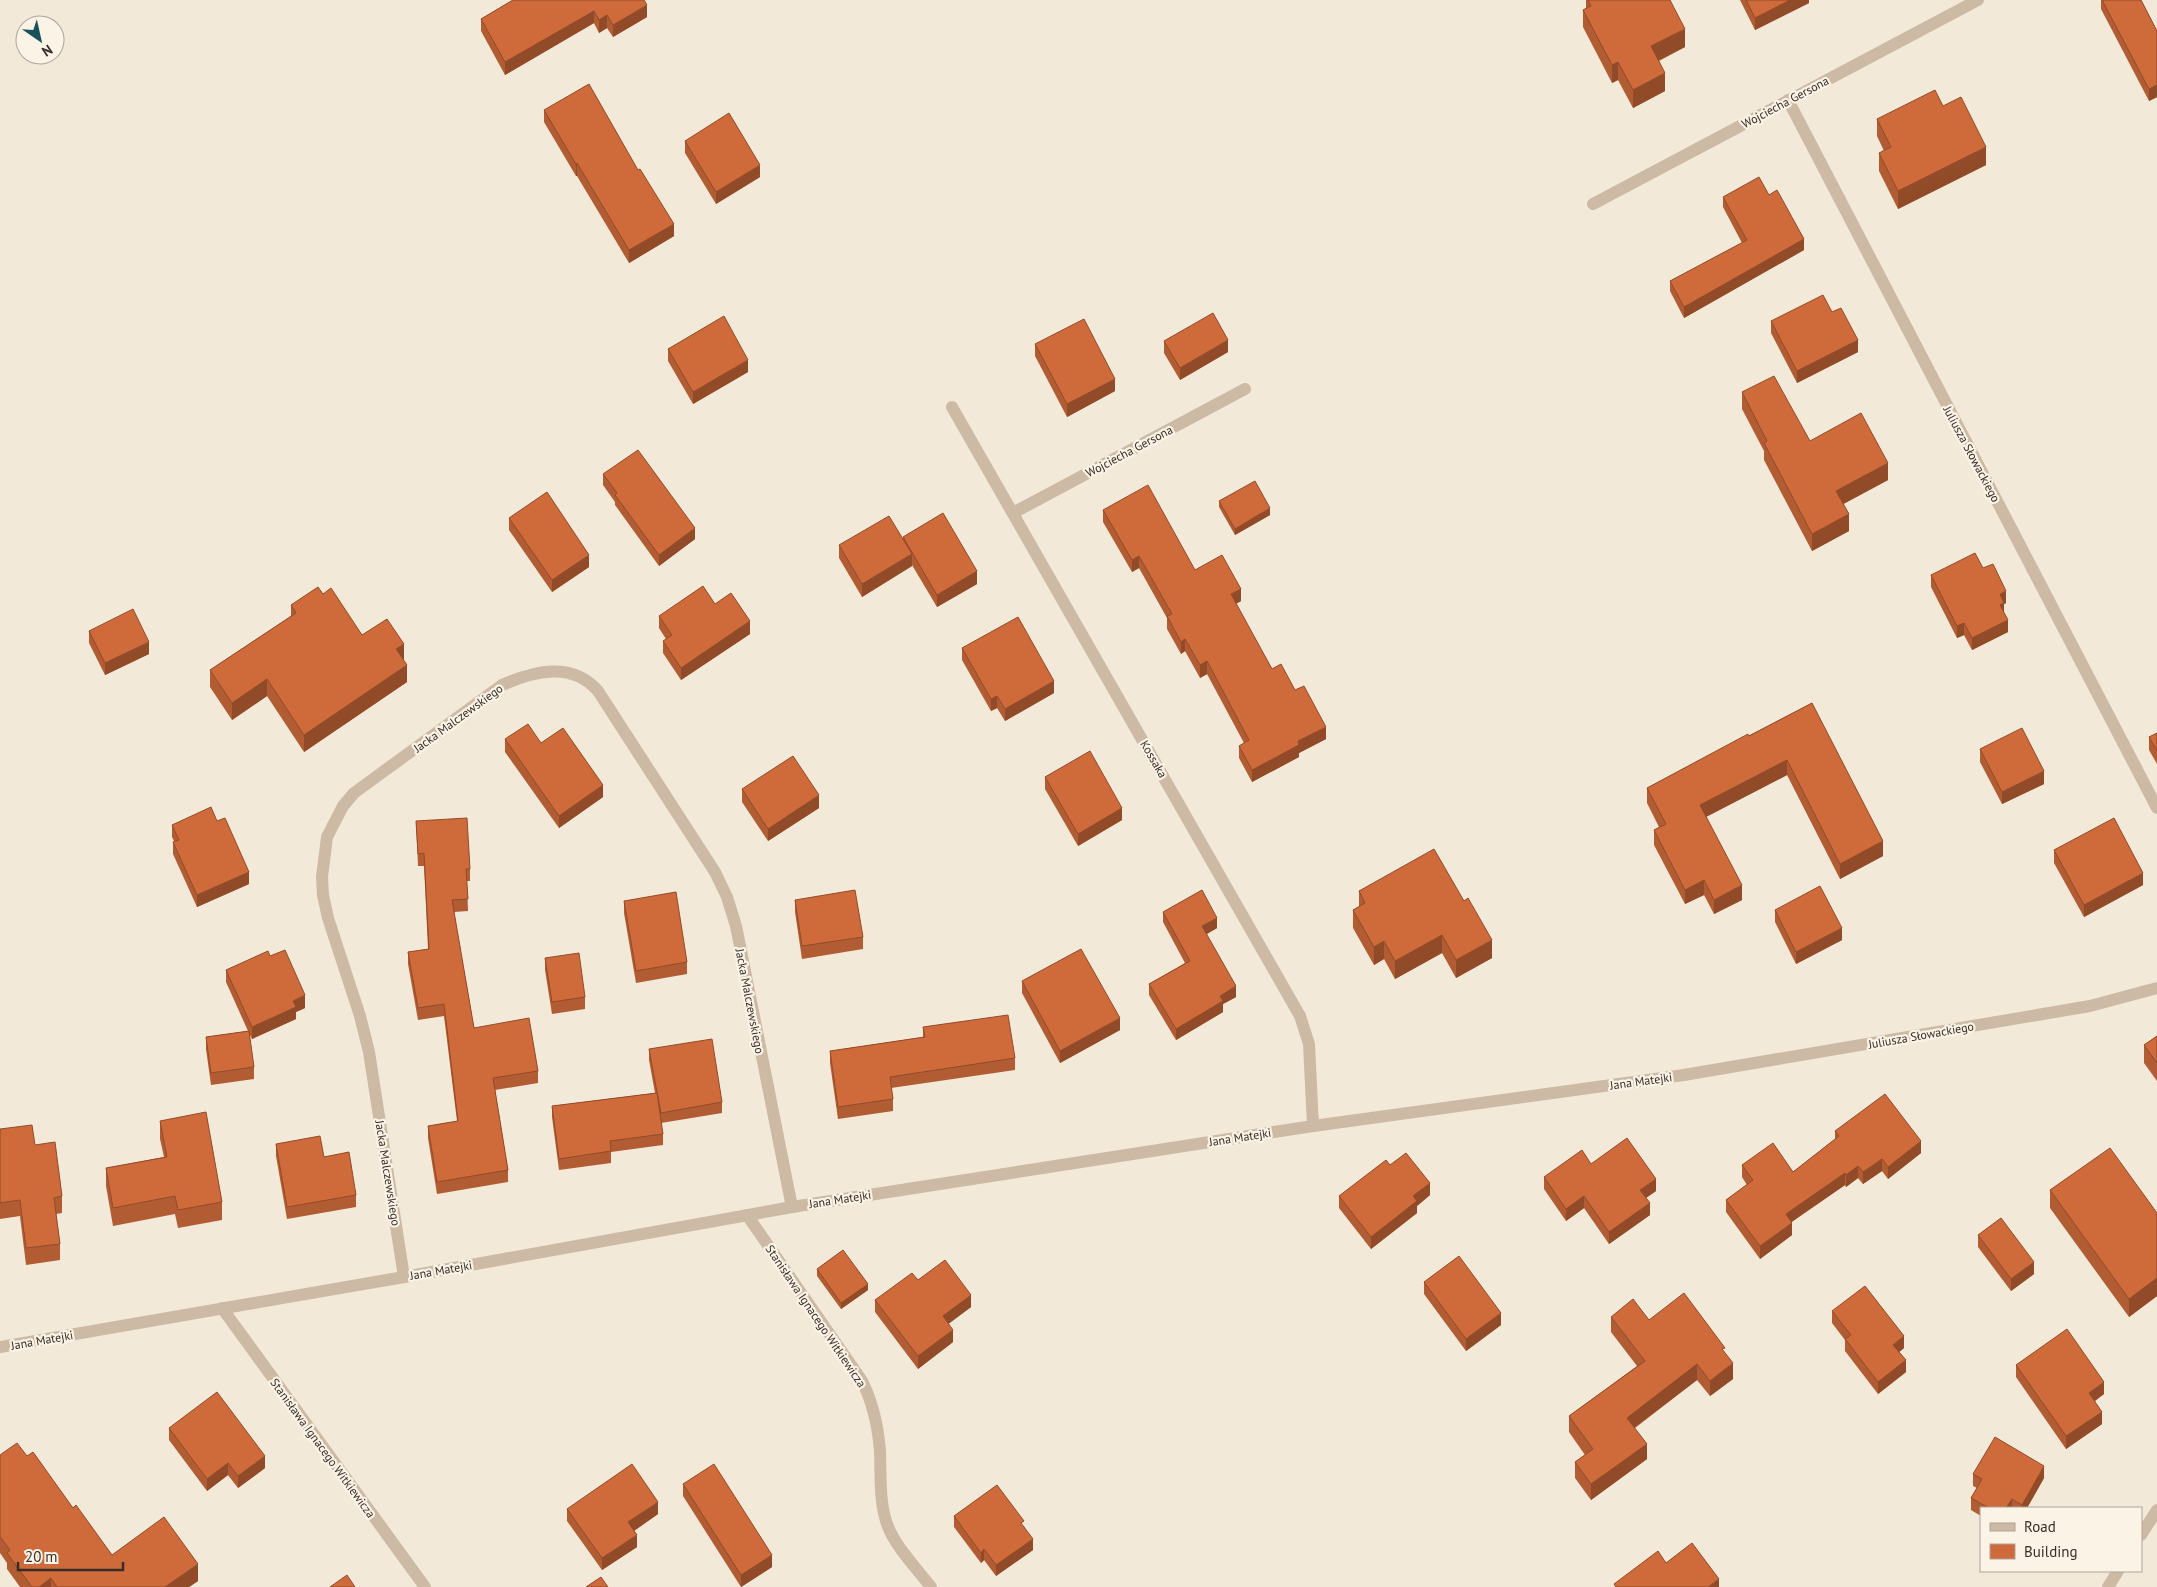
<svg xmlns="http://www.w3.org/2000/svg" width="2157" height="1587" viewBox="0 0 2157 1587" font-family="'PT Sans',sans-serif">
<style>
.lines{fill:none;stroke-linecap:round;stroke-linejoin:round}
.minor{stroke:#ccbaa4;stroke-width:12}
.wall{fill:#b25c33}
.shaded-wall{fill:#914b29}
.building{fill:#cf6b3b;stroke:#914b29}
.labels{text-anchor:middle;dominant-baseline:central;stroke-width:4.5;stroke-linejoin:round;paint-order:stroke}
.street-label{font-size:12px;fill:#372d26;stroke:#fbf3e6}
</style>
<rect width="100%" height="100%" fill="#f3e9d9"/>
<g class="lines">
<g class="minor">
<polyline points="1788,100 2157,808"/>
<polyline points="1593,204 1978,0"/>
<polyline points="952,407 1300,1016 1309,1044 1313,1126"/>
<polyline points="1013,513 1245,389"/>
<path d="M747 1215 862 1381C873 1403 878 1426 880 1451 881 1475 879 1501 887 1524 894 1545 917 1569 931 1587"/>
<path d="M404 1277 369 1052 360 1016 328 918 323 895 322 877 327 837 343 806 354 793 502 685C534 671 572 661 598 691L715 872 727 897 736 926 792 1207"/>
<polyline points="222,1308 425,1587"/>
<polyline points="0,1347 404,1277 792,1207 1313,1126 1684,1075 2090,1006 2157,988"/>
<polyline points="2141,1535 2157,1510"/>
<polyline points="2108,1587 2118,1571"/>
</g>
</g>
<g class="wall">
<polygon points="513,0 647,17 613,37 607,28 599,33 594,23 505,75 481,31 481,19"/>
<polygon points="1586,0 1670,0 1685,47 1659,61 1665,91 1633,108 1618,80 1612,83 1583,27 1583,10 1586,8"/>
<polygon points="1740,0 1809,0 1809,3 1755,30"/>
<polygon points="2101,0 2141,0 2157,31 2157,97 2149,101 2101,9"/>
<polygon points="1943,106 1986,165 1898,209 1879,171 1879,153 1884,151 1877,136 1877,119"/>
<polygon points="544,110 674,236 629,263 577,176 576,176 544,122"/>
<polygon points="685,141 760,177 716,204 685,153"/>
<polygon points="1769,195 1804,250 1684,318 1670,291 1670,281 1742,243 1723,207 1723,197"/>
<polygon points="1832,312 1858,352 1797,383 1771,333 1771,321"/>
<polygon points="1164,341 1228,352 1180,380 1164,353"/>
<polygon points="1035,344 1115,391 1067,417 1035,356"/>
<polygon points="668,349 748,372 693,404 668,361"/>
<polygon points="1742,392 1810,441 1888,480 1843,504 1849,531 1812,551 1764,460 1764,451 1742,409"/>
<polygon points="603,474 695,539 659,566 615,505 615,502 603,485"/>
<polygon points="1219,501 1270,515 1235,535 1219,507"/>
<polygon points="1103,510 1195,570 1241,601 1236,604 1272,669 1295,690 1326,739 1299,753 1299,757 1252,782 1239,758 1239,746 1244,743 1207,674 1200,678 1185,651 1181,654 1167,629 1167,618 1139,568 1132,572 1103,522"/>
<polygon points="509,518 589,567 552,592 509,530"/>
<polygon points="903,538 977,584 937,607 912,565 912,566 862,597 839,558 839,545"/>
<polygon points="1983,568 2006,603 2004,604 2004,613 2008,632 1972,650 1964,635 1957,638 1931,587 1931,575"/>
<polygon points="323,594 362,635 404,660 407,682 304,752 267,696 232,720 210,687 210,670 291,616 291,605"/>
<polygon points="715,604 750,634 681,680 663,653 663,641 666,639 659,628 659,616"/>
<polygon points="89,631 149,654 105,675 89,643"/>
<polygon points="962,648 1054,693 1005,721 997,708 991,711 962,660"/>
<polygon points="1812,703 1883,856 1840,879 1787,775 1706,817 1742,900 1714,914 1704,895 1685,904 1654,845 1654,830 1659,827 1647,803 1647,788"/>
<polygon points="2157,733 2157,764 2149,750 2149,737"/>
<polygon points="505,739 603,797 559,828 505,752"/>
<polygon points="1980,749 2044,784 2002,804 1980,762"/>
<polygon points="1045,777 1122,820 1078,846 1045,789"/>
<polygon points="742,789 819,808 768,841 742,802"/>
<polygon points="217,821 249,884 197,907 173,854 173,842 174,841 172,837 172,825"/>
<polygon points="416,821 470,869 470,881 467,881 468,911 454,912 474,1028 538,1071 538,1083 495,1090 508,1170 508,1182 437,1194 428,1138 428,1126 457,1121 444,1016 418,1020 408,964 408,952 428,949 424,866 418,866"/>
<polygon points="2054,850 2143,885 2084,917 2054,863"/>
<polygon points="1359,891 1492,958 1456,978 1442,953 1395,979 1384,959 1374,965 1353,928 1353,910 1359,907"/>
<polygon points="795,900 863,937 863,949 802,959 795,912"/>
<polygon points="624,901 687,962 687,974 636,983 624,913"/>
<polygon points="1775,910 1842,940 1796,964 1775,922"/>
<polygon points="1163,912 1217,928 1206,934 1236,997 1223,1004 1223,1012 1176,1040 1149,995 1149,984 1185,963 1163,922"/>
<polygon points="270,956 305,1008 296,1012 296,1019 252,1039 249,1033 254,1067 254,1079 211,1085 206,1049 206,1037 248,1031 226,982 226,970"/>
<polygon points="545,958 585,997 585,1009 552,1014 545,970"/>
<polygon points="1022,981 1120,1030 1060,1063 1022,993"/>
<polygon points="923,1027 1015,1058 1015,1070 891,1088 893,1099 893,1111 838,1119 830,1063 830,1051 923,1037"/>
<polygon points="2157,1036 2157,1081 2144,1063 2144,1045"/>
<polygon points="649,1049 722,1102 722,1113 661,1123 663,1134 663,1145 611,1152 611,1163 559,1170 552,1117 552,1106 655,1093 649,1060"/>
<polygon points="160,1121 222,1202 222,1220 178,1228 175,1214 113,1226 106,1186 106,1168 164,1157 160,1139"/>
<polygon points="0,1129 35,1145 62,1196 62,1213 56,1214 60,1244 60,1260 26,1265 20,1216 0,1219"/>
<polygon points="1835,1131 1921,1153 1888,1179 1882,1171 1863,1184 1858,1178 1846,1187 1845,1185 1791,1222 1792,1235 1760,1259 1726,1212 1726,1200 1747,1185 1742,1177 1742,1165 1793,1172 1835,1139"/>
<polygon points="276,1144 356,1195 356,1207 287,1219 276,1156"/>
<polygon points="1390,1165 1430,1195 1417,1206 1417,1213 1371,1249 1339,1208 1339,1196"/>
<polygon points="1544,1177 1656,1191 1646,1198 1650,1215 1609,1244 1584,1208 1566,1221 1544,1189"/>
<polygon points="2050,1190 2157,1213 2157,1296 2129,1317 2050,1208"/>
<polygon points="1978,1235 2034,1274 2011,1291 1978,1247"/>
<polygon points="817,1269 868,1290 841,1309 817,1276"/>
<polygon points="918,1280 971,1307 948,1324 953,1342 918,1369 875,1312 875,1300"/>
<polygon points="1424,1282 1501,1325 1466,1351 1424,1294"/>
<polygon points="1832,1311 1904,1348 1899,1352 1906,1372 1878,1394 1845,1351 1845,1340 1832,1323"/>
<polygon points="1611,1317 1649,1320 1725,1353 1733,1379 1710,1396 1697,1380 1635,1428 1647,1459 1591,1500 1575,1478 1575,1462 1585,1455 1569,1432 1569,1416 1637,1366 1611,1332"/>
<polygon points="2016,1365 2104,1394 2095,1401 2102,1424 2066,1449 2016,1377"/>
<polygon points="169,1428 265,1468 238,1488 228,1475 207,1491 169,1440"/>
<polygon points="0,1455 27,1456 73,1508 112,1555 198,1581 189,1587 20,1587 7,1569 7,1563 0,1553"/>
<polygon points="1973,1474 2044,1478 2027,1508 1981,1508 1981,1516 1971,1510 1971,1498 1977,1488 1973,1486"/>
<polygon points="683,1484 772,1567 741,1587 683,1496"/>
<polygon points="567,1509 658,1514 634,1531 637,1547 602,1570 567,1521"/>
<polygon points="954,1516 1024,1526 1033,1550 996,1576 984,1560 981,1563 954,1527"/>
</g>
<g class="shaded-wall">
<polygon points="1790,0 1809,0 1809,3 1755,30 1755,18"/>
<polygon points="647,5 647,17 613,37 613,25"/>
<polygon points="594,11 594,23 505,75 505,62"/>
<polygon points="607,15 607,28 599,33 599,20"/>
<polygon points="1685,29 1685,47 1651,64 1651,46"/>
<polygon points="1618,62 1618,80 1612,83 1612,65"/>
<polygon points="1665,73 1665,91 1633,108 1633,90"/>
<polygon points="2157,85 2157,97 2149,101 2149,89"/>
<polygon points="1986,147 1986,165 1898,209 1898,191"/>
<polygon points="577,163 577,176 576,176 576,164"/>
<polygon points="760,165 760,177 716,204 716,192"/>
<polygon points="674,224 674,236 629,263 629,250"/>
<polygon points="1804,239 1804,250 1684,318 1684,307"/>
<polygon points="1228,340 1228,352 1180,380 1180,368"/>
<polygon points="1858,340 1858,352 1797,383 1797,371"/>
<polygon points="748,360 748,372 693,404 693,392"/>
<polygon points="1115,379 1115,391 1067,417 1067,404"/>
<polygon points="1888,463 1888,480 1836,508 1836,491"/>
<polygon points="1270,508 1270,515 1235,535 1235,529"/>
<polygon points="1849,514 1849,531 1812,551 1812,534"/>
<polygon points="695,528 695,539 659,566 659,555"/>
<polygon points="912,554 912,566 862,597 862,584"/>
<polygon points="589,555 589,567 552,592 552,580"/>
<polygon points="1139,556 1139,568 1132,572 1132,560"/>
<polygon points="977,571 977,584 937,607 937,595"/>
<polygon points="1241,589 1241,601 1231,606 1231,594"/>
<polygon points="2006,591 2006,603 2004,604 2004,615 2000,617 2000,594"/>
<polygon points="2008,620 2008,632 1972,650 1972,638"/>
<polygon points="750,621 750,634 681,680 681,668"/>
<polygon points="1964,623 1964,635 1957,638 1957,626"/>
<polygon points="1185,639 1185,651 1181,654 1181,642"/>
<polygon points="149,642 149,654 105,675 105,663"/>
<polygon points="404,644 404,661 396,649"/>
<polygon points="1207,661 1207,674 1200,678 1200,665"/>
<polygon points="407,665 407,682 304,752 304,735"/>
<polygon points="267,679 267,696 232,720 232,703"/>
<polygon points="1054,681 1054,693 1005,721 1005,709"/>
<polygon points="997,696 997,708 991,711 991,699"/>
<polygon points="1326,727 1326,739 1299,753 1299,757 1252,782 1252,770 1298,741"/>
<polygon points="1787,760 1787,775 1700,820 1700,805"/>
<polygon points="2044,771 2044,784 2002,804 2002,792"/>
<polygon points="603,785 603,797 559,828 559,816"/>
<polygon points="819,795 819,808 768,841 768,829"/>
<polygon points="1122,808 1122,820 1078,846 1078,834"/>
<polygon points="1883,841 1883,856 1840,879 1840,864"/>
<polygon points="249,872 249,884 197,907 197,895"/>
<polygon points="2143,873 2143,885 2084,917 2084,905"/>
<polygon points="1704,880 1704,895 1685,904 1685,890"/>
<polygon points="1742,885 1742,900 1714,914 1714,900"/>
<polygon points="1217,918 1217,928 1202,937 1202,926"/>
<polygon points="1842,928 1842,940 1796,964 1796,952"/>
<polygon points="1442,935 1442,953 1395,979 1395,961"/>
<polygon points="1492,940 1492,958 1456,978 1456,960"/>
<polygon points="1384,941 1384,959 1374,965 1374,947"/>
<polygon points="1236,986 1236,997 1223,1004 1223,1012 1176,1040 1176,1029 1220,996"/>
<polygon points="305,995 305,1008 296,1012 296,1019 252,1039 252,1027 293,1001"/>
<polygon points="1120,1018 1120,1030 1060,1063 1060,1051"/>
<polygon points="1921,1141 1921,1153 1888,1179 1888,1167"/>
<polygon points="1882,1159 1882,1171 1863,1184 1863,1172"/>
<polygon points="1858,1166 1858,1178 1846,1187 1846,1175"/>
<polygon points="1845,1173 1845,1185 1786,1226 1786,1214"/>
<polygon points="1656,1179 1656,1191 1640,1202 1640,1190"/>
<polygon points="1430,1183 1430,1195 1417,1206 1417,1213 1371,1249 1371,1237 1413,1196"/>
<polygon points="1584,1196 1584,1208 1566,1221 1566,1209"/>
<polygon points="1650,1203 1650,1215 1609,1244 1609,1232"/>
<polygon points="1792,1223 1792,1235 1760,1259 1760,1246"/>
<polygon points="2034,1262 2034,1274 2011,1291 2011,1279"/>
<polygon points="2157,1278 2157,1296 2129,1317 2129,1299"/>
<polygon points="868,1284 868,1290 841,1309 841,1303"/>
<polygon points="971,1295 971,1307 943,1328 943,1316"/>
<polygon points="1501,1313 1501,1325 1466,1351 1466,1339"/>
<polygon points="953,1330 953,1342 918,1369 918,1356"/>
<polygon points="1904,1336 1904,1348 1893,1357 1893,1345"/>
<polygon points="1906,1360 1906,1372 1878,1394 1878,1382"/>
<polygon points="1733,1363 1733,1379 1710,1396 1710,1381"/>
<polygon points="1697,1364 1697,1380 1627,1433 1627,1418"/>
<polygon points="2104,1382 2104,1394 2089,1405 2089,1393"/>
<polygon points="2102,1412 2102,1424 2066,1449 2066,1436"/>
<polygon points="1647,1444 1647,1459 1591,1500 1591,1484"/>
<polygon points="265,1456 265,1468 238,1488 238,1476"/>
<polygon points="228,1463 228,1475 207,1491 207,1479"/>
<polygon points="2044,1466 2044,1478 2027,1508 2022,1508 2022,1505"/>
<polygon points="2012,1499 2012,1508 2006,1508"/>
<polygon points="658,1502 658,1514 628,1535 628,1522"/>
<polygon points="637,1535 637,1547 602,1570 602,1558"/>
<polygon points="1033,1539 1033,1550 996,1576 996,1565"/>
<polygon points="984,1549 984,1560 981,1563 981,1553"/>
<polygon points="772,1555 772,1567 741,1587 741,1575"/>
<polygon points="198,1564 198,1581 189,1587 165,1587"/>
<polygon points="51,1578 51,1587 39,1587"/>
<polygon points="1719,1579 1719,1587 1708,1587"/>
</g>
<g class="building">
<polygon points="513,0 644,0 647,5 613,25 607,15 599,20 594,11 505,62 481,19"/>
<polygon points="1588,0 1670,0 1685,29 1651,46 1665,73 1633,90 1618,62 1612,65 1583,10 1591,6"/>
<polygon points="1746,0 1790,0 1755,18"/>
<polygon points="2102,0 2141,0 2157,31 2157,85 2149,89"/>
<polygon points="589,84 638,170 640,169 674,224 629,250 577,163 576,164 544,110"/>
<polygon points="1935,90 1943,106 1961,97 1986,147 1898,191 1879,153 1891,147 1877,119"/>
<polygon points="729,113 760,165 716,192 685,141"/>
<polygon points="1759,177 1769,195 1777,190 1804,239 1684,307 1670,281 1747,240 1723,197"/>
<polygon points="1823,295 1832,312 1841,308 1858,340 1797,371 1771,321"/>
<polygon points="1213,313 1228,340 1180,368 1164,341"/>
<polygon points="724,316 748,360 693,392 668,349"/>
<polygon points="1084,319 1115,379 1067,404 1035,344"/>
<polygon points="1774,376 1810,441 1861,413 1888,463 1836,491 1849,514 1812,534 1764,443 1767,441 1742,392"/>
<polygon points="638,450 695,528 659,555 615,495 617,493 603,474"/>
<polygon points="1255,481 1270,508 1235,529 1219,501"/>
<polygon points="1148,485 1195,570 1222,555 1241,589 1231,594 1272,669 1281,664 1295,690 1304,686 1326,727 1298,741 1299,745 1252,770 1239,746 1249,740 1207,661 1200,665 1185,639 1181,642 1167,616 1172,614 1139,556 1132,560 1103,510"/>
<polygon points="547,492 589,555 552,580 509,518"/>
<polygon points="943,513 977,571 937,595 903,537"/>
<polygon points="889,516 912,554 862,584 839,545"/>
<polygon points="1975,553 1983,568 1993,564 2006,591 2000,594 2004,603 2000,605 2008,620 1972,638 1964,623 1957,626 1931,575"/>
<polygon points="703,586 715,604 731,593 750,621 681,668 663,641 672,635 659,616"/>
<polygon points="318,587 323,594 331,588 362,635 387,619 404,644 396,649 407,665 304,735 267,679 232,703 210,670 296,613 291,605"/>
<polygon points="133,609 149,642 105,663 89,631"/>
<polygon points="1018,617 1054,681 1005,709 997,696 991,699 962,648"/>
<polygon points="1812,703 1883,841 1840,864 1787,760 1700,805 1742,885 1714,900 1704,880 1685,890 1654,830 1666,824 1647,788 1748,734 1749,736"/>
<polygon points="528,724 541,743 563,728 603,785 559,816 505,739"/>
<polygon points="2022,728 2044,771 2002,792 1980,749"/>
<polygon points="2157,733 2157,751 2149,737"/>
<polygon points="1090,751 1122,808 1078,834 1045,777"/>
<polygon points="793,756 819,795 768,829 742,789"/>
<polygon points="211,807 217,821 225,818 249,872 197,895 173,842 179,840 172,825"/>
<polygon points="467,818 470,869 466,869 468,899 452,900 474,1028 529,1018 538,1071 493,1078 508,1170 437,1182 428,1126 458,1121 444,1004 418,1008 408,952 429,949 424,853 418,854 416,821"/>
<polygon points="2114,818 2143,873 2084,905 2054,850"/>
<polygon points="1434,849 1464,901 1468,898 1492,940 1456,960 1442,935 1395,961 1384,941 1374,947 1353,910 1365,903 1359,891"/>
<polygon points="1820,886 1842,928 1796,952 1775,910"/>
<polygon points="855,890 863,937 802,946 795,900"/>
<polygon points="1202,890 1217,918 1202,926 1236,986 1220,996 1223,1001 1176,1029 1149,984 1190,961 1163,912"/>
<polygon points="676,892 687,962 636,971 624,901"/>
<polygon points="1081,949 1120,1018 1060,1051 1022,981"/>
<polygon points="285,950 305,995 293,1001 296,1007 252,1027 226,970 268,951 270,956"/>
<polygon points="579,953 585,997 552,1002 545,958"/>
<polygon points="1008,1015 1015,1058 890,1077 893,1099 838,1107 830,1051 925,1037 923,1027"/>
<polygon points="249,1031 254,1067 211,1073 206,1037"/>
<polygon points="2157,1036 2157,1063 2144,1045"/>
<polygon points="712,1039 722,1102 661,1113 649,1049"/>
<polygon points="657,1093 663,1134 610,1141 611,1151 559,1159 552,1106"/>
<polygon points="1885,1094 1921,1141 1888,1167 1882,1159 1863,1172 1858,1166 1846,1175 1845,1173 1786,1214 1792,1223 1760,1246 1726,1200 1753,1180 1742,1165 1773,1143 1793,1172 1839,1136 1835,1131"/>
<polygon points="206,1112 222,1202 178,1210 175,1196 113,1208 106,1168 167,1157 160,1121"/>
<polygon points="32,1125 35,1145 55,1142 62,1196 54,1198 60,1244 26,1248 20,1200 0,1203 0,1129"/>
<polygon points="320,1136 324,1157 349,1152 356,1195 287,1207 276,1144"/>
<polygon points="1627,1138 1656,1179 1640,1190 1650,1203 1609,1232 1584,1196 1566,1209 1544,1177 1582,1150 1591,1164"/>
<polygon points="2110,1148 2157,1213 2157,1278 2129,1299 2050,1190"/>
<polygon points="1406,1153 1430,1183 1413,1196 1417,1201 1371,1237 1339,1196 1386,1160 1390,1165"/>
<polygon points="2001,1218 2034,1262 2011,1279 1978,1235"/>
<polygon points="843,1250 868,1284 841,1303 817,1269"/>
<polygon points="1459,1256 1501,1313 1466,1339 1424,1282"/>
<polygon points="945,1260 971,1295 943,1316 953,1330 918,1356 875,1300 912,1273 918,1280"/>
<polygon points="1865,1286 1904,1336 1893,1345 1906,1360 1878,1382 1845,1339 1851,1335 1832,1311"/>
<polygon points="1684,1293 1725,1348 1722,1349 1733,1363 1710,1381 1697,1364 1627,1418 1647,1444 1591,1484 1575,1462 1593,1449 1569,1416 1645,1361 1611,1317 1633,1299 1649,1320"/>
<polygon points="2067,1329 2104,1382 2089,1393 2102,1412 2066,1436 2016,1365"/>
<polygon points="217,1392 265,1456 238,1476 228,1463 207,1479 169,1428"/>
<polygon points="1995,1437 2044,1466 2022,1505 2012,1499 2006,1508 1989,1508 1971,1498 1982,1479 1973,1474"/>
<polygon points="17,1443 27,1456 33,1452 73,1508 76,1505 112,1555 164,1517 198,1564 165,1587 57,1587 51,1578 39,1587 32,1587 7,1553 10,1550 0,1537 0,1455"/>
<polygon points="632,1464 658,1502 628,1522 637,1535 602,1558 567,1509"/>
<polygon points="714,1464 772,1555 741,1575 683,1484"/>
<polygon points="997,1485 1024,1521 1021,1523 1033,1539 996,1565 984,1549 981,1553 954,1516"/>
<polygon points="1692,1543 1719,1579 1708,1587 1616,1587 1614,1584 1658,1551 1666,1563"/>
<polygon points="347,1575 355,1587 330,1587"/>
<polygon points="601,1577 608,1587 586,1587"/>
</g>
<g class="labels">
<g class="street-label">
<text transform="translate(1785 102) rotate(-28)">Wojciecha Gersona</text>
<text transform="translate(1129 451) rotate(-28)">Wojciecha Gersona</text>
<text transform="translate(1972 454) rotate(62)">Juliusza Słowackiego</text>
<text transform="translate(458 718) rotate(-36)">Jacka Malczewskiego</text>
<text transform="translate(1154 759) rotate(60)">Kossaka</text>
<text transform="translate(750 1001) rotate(79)">Jacka Malczewskiego</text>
<text transform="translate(1921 1035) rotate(-10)">Juliusza Słowackiego</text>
<text transform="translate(1641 1081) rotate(-8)">Jana Matejki</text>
<text transform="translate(1240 1137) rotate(-9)">Jana Matejki</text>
<text transform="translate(388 1173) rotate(81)">Jacka Malczewskiego</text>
<text transform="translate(840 1199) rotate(-9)">Jana Matejki</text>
<text transform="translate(441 1270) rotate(-10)">Jana Matejki</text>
<text transform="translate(816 1316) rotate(56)">Stanisława Ignacego Witkiewicza</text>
<text transform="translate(42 1340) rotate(-10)">Jana Matejki</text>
<text transform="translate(323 1448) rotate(54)">Stanisława Ignacego Witkiewicza</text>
</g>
</g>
<rect x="1980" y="1507" width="162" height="65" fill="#fbf3e6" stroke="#ada499"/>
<rect x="1990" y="1523" width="25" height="8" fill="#ccbaa4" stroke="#ada499"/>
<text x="2024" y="1532" font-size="15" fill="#372d26">Road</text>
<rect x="1990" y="1544" width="25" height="15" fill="#cf6b3b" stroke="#ada499"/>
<text x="2024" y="1557" font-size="15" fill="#372d26">Building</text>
<g transform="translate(40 40) rotate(146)"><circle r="24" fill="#fbf3e6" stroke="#ada499"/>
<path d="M0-4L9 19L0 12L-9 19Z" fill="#19525c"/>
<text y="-8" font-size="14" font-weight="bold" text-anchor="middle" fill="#372d26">N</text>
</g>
<path d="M18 1562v8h105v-8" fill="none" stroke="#372d26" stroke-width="2.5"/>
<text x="25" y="1562" font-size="15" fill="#372d26" stroke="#fbf3e6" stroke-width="4" paint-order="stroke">20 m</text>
</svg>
